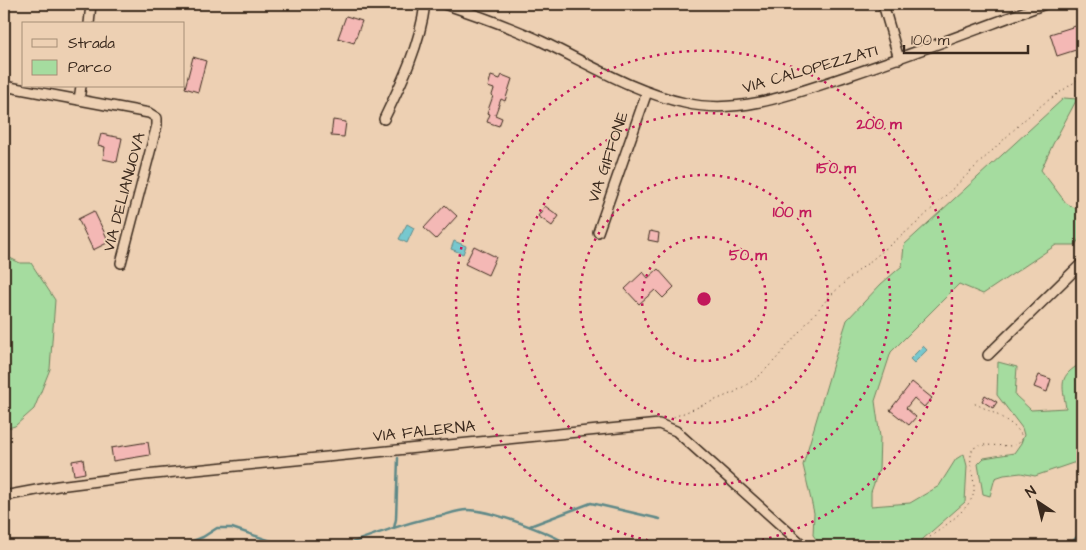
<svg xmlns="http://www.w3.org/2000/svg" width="1086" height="550" viewBox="0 0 1086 550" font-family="'Architects Daughter',sans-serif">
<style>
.green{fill:#a5dc9f;stroke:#70835e}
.water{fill:#77c8cf;stroke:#5f8988}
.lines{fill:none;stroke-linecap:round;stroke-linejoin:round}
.stream{stroke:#5f8988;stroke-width:2.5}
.building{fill:#f4b8b5;stroke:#3b2a1e}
.minor-casing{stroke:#3b2a1e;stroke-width:12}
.path{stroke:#3b2a1e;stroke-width:1;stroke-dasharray:1 4;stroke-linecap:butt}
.minor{stroke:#edd0b3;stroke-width:9}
.ring{fill:none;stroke:#c2185b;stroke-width:2.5;stroke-dasharray:2.5 5}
.labels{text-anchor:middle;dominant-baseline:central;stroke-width:4;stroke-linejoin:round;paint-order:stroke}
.street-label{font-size:16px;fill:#3b2a1e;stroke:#edd0b3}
.centre{fill:#c2185b;stroke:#edd0b3;stroke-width:2.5}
.ring-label{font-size:15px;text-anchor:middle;font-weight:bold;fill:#c2185b;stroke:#edd0b3;stroke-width:4;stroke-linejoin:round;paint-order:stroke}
</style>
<rect width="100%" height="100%" fill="#edd0b3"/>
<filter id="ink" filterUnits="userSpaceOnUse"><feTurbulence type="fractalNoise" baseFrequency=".02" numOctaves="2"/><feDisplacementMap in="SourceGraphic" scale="10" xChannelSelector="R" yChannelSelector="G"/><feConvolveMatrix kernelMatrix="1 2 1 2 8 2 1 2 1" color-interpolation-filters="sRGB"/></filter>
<g filter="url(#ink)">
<g class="green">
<polygon points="1064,98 1077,99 1053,144 1041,170 1066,203 1082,212 1082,235 1075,245 1056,245 983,294 959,284 891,352 875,401 880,437 879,469 871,492 871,506 910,503 939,486 956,459 964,454 967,466 965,502 915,546 821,546 813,535 814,513 803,465 833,364 847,320 881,284 902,266 904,245"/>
<polygon points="4,255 20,263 31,263 55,300 50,369 34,409 15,426 4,429"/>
<path d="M998 362 1017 367 1015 395 1031 410 1066 408C1062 384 1058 376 1082 363V462L1073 463 1035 476 1021 473 1004 475 995 478 990 496 983 494 978 464 984 458 1014 453 1021 443 1024 435 1022 428 997 395Z"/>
</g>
<g class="water">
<polygon points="407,224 414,228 407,243 399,239"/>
<polygon points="454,241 466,246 463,254 451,249"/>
<polygon points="923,346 927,350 914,363 910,359"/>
</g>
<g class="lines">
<g class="stream">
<polyline points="530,526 591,503 660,519"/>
<polyline points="394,528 396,519 398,458"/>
<polyline points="181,546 203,537 217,528 232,528 286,546"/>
<path d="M342 546C376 534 409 521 444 515 451 513 460 510 467 510 491 510 551 533 571 546"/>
<polyline points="1069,546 1082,531"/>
</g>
</g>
<g class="building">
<polygon points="346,16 362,21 354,43 338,38"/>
<polygon points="1082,24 1082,48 1057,56 1050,34"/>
<polygon points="193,57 206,61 198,92 185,88"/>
<polygon points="502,75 512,79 505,101 501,99 495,115 502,118 499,126 487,122 490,114 487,113 493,96 492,95 494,89 488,87 491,76 500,79"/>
<polygon points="333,120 346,122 344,137 331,136"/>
<polygon points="101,134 122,138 117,162 103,159 105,147 98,145"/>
<polygon points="445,205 457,216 436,239 424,228"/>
<polygon points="545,206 559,216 552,226 538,216"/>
<polygon points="94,211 109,242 93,250 78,219"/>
<polygon points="650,231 659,233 658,242 648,240"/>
<polygon points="474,246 496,257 488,275 465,264"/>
<polygon points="658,269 674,287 663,298 655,290 639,304 625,289 643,272 648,278"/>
<polygon points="1039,375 1051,379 1047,392 1034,387"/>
<polygon points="912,382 932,398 924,407 914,398 906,408 916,417 909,425 890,410"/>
<polygon points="985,395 997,402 993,408 982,401"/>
<polygon points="148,442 150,455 113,461 111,448"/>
<polygon points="83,459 85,473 74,475 72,461"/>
</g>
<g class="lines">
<defs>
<g id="minor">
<path d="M444 4C477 15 512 27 543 42 589 64 634 92 685 103 740 116 798 92 850 75 916 53 980 28 1045 4"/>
<polyline points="883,4 899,59"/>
<polyline points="89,24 91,4"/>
<polyline points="4,86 149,113 157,118 157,125 121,263"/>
<polyline points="79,100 81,86"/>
<path d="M384 119C402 82 420 45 425 4"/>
<polyline points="598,232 647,92"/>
<polyline points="988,355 1082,263"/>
<polyline points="4,496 58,486 145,475 659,424 676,431 804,546"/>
</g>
</defs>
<use href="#minor" class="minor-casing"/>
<g class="path">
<polyline points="669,419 735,392 757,378 776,359 829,297 846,281 917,223 1023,121 1043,104 1082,77"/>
<path d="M918 546C932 535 973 509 974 491 975 478 967 460 973 448L984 445 1013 446C1044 435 983 407 973 403"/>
</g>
<use href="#minor" class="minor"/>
</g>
</g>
<g class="ring">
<circle cx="704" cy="299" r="62"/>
<circle cx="704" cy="299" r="124"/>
<circle cx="704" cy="299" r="186"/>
<path d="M685 546A248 248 0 1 1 723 546"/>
</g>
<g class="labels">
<g class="street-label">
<text transform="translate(810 69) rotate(-16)">VIA CALOPEZZATI</text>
<text transform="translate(608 157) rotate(-71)">VIA GIFFONE</text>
<text transform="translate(124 192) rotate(-75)">VIA DELIANUOVA</text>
<text transform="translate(424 431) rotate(-6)">VIA FALERNA</text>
</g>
</g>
<circle cx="704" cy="299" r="8" class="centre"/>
<g class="ring-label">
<text x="879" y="129">200 m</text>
<text x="836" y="173">150 m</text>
<text x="792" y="217">100 m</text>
<text x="748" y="260">50 m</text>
</g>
<rect width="1086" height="550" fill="none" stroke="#edd0b3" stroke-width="20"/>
<rect x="10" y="10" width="1066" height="530" fill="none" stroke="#3b2a1e" stroke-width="2" filter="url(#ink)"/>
<rect x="22" y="22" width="162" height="65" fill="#edd0b3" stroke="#a68e77"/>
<rect x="32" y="39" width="25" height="8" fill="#edd0b3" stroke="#a68e77"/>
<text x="68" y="48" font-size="15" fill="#3b2a1e">Strada</text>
<rect x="32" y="60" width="25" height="15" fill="#a5dc9f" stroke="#a68e77"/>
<text x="68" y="72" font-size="15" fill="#3b2a1e">Parco</text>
<g transform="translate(1038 502) rotate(325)" stroke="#edd0b3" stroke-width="4" paint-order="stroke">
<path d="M0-4L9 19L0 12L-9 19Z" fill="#3b2a1e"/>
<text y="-8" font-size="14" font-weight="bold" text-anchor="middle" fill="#3b2a1e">N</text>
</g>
<path d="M904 45v8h124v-8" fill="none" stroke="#3b2a1e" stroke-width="2.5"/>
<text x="911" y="45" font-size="15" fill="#3b2a1e" stroke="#edd0b3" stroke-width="4" paint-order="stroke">100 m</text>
</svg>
